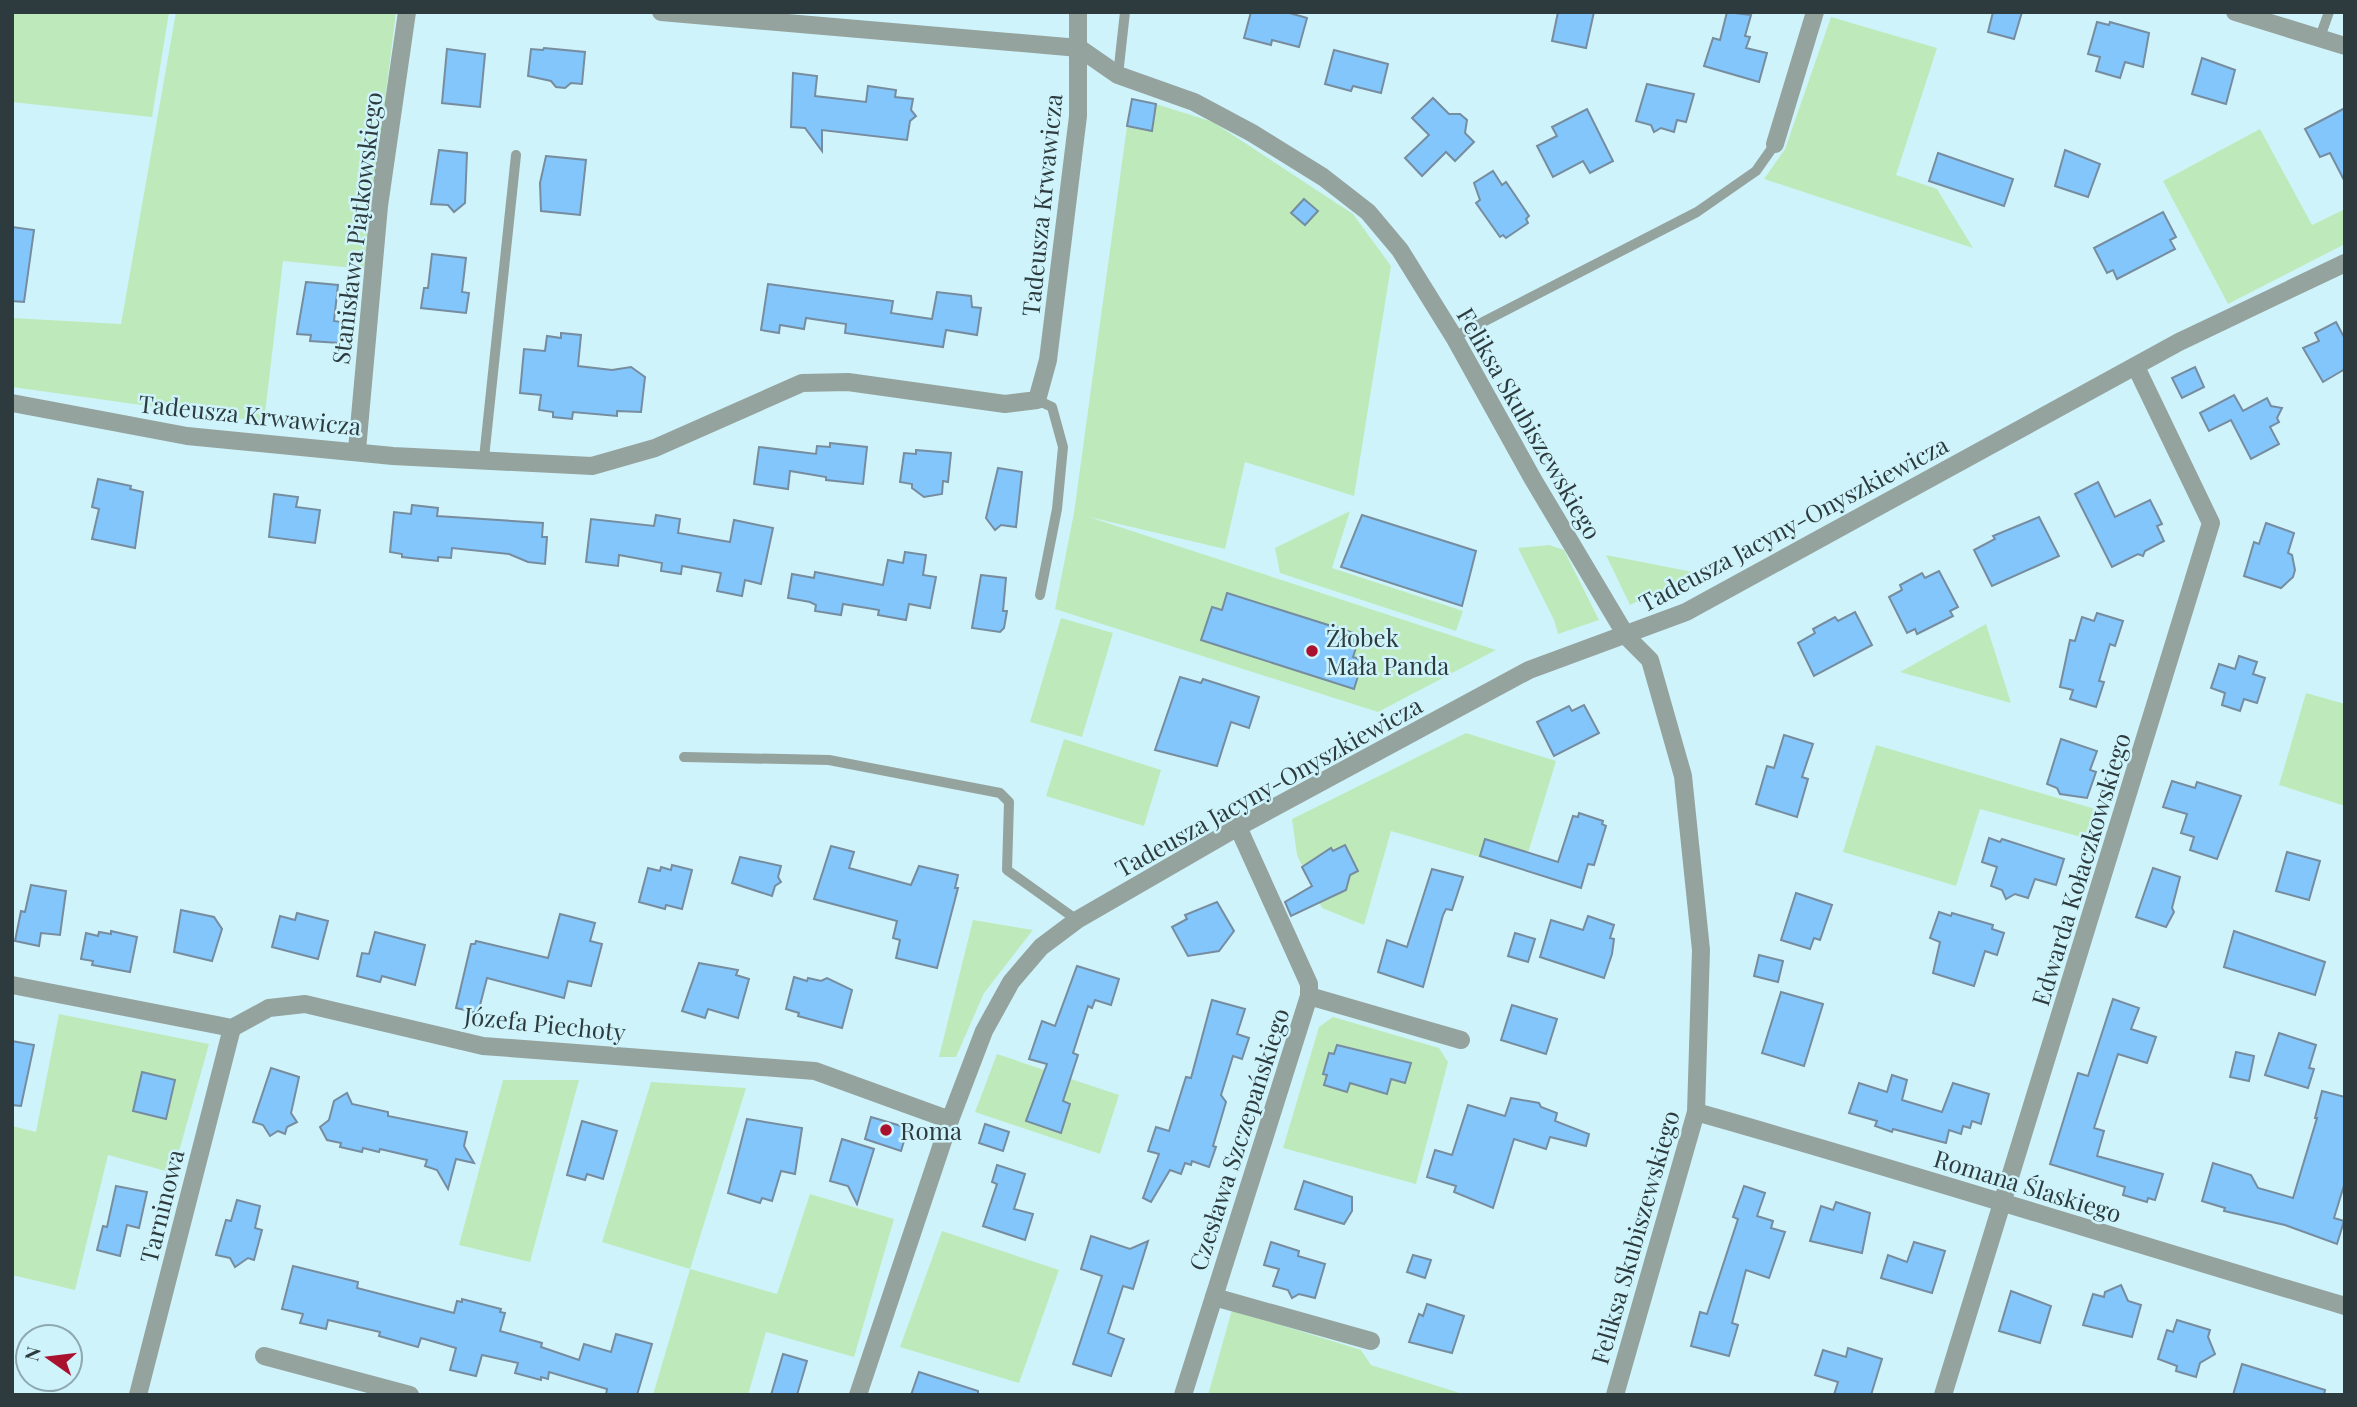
<svg xmlns="http://www.w3.org/2000/svg" width="2357" height="1407" viewBox="0 0 2357 1407" font-family="'Playfair Display',serif">
<style>
.green{fill:#beeabb}
.building{fill:#83c6fc;stroke:#768c9f;stroke-width:2}
.lines{fill:none;stroke-linecap:round;stroke-linejoin:round}
.service{stroke:#95a39f;stroke-width:10}
.minor{stroke:#95a39f;stroke-width:18}
.poi-dot{fill:#a9112f;stroke:#cff3fa;stroke-width:2.5}
.labels{text-anchor:middle;dominant-baseline:central;stroke-width:5;stroke-linejoin:round;paint-order:stroke}
.street-label{font-size:24px;fill:#2d3b3e;stroke:#cff3fa}
.poi-label{font-size:24px;fill:#2d3b3e;stroke:#cff3fa;text-anchor:start}
</style>
<rect width="100%" height="100%" fill="#cff3fa"/>
<g class="green">
<polygon points="12,12 169,12 152,117 12,102"/>
<polygon points="176,12 396,12 364,269 283,261 264,422 12,387 12,318 121,324"/>
<polygon points="1831,17 1937,48 1896,175 1937,189 1973,248 1764,179 1785,149"/>
<polygon points="1156,104 1213,122 1353,214 1391,266 1354,496 1245,462 1225,549 1089,517 1496,650 1378,712 1055,609 1074,513 1127,126 1151,131"/>
<polygon points="2260,129 2312,225 2345,209 2345,244 2228,304 2163,181"/>
<polygon points="1350,511 1332,568 1463,611 1456,631 1280,573 1275,548"/>
<polygon points="1549,545 1564,550 1599,620 1558,634 1554,620 1518,548"/>
<polygon points="1606,555 1698,573 1630,605"/>
<polygon points="1061,618 1113,633 1082,737 1030,722"/>
<polygon points="1986,624 2011,703 1900,672"/>
<polygon points="2306,693 2345,704 2345,806 2279,785"/>
<polygon points="1466,733 1556,761 1528,853 1495,842 1490,860 1391,831 1364,925 1322,908 1297,855 1292,819"/>
<polygon points="1064,739 1161,770 1144,826 1046,796"/>
<polygon points="1876,745 2102,811 2092,840 1980,809 1956,886 1843,852"/>
<polygon points="973,920 1033,930 984,993 956,1057 939,1057"/>
<polygon points="59,1014 209,1044 173,1173 108,1155 75,1290 12,1275 12,1126 36,1132"/>
<polygon points="1333,1017 1439,1048 1448,1062 1416,1184 1283,1148 1319,1027"/>
<polygon points="997,1054 1119,1095 1100,1154 975,1112"/>
<polygon points="503,1080 579,1080 530,1262 459,1245"/>
<polygon points="651,1082 746,1088 690,1269 777,1294 810,1194 894,1219 854,1357 766,1332 748,1395 653,1395 690,1269 602,1242"/>
<polygon points="942,1231 1059,1270 1019,1383 900,1347"/>
<polygon points="1232,1310 1361,1350 1371,1365 1466,1395 1208,1395"/>
</g>
<g class="building">
<polygon points="1251,12 1286,12 1307,18 1299,47 1272,40 1271,45 1244,38"/>
<polygon points="1558,12 1594,12 1586,48 1552,41"/>
<polygon points="1727,12 1751,15 1745,36 1750,37 1746,48 1767,53 1759,82 1704,66 1713,38 1720,40"/>
<polygon points="1993,12 2022,12 2014,39 1988,32"/>
<polygon points="2097,22 2109,25 2110,22 2149,33 2143,67 2125,62 2120,78 2096,71 2100,57 2088,54"/>
<polygon points="544,48 585,52 582,84 571,83 565,88 556,87 551,81 528,76 531,49 543,50"/>
<polygon points="447,49 485,54 480,107 442,103"/>
<polygon points="1334,50 1388,64 1381,93 1353,86 1351,91 1325,84"/>
<polygon points="2202,58 2235,70 2226,104 2192,94"/>
<polygon points="793,73 817,76 815,96 866,102 868,86 896,90 895,97 913,99 911,110 916,116 910,121 907,140 822,130 822,151 805,128 791,127"/>
<polygon points="1647,84 1694,94 1686,122 1677,120 1674,132 1661,128 1654,132 1651,125 1636,121"/>
<polygon points="1433,98 1449,114 1460,114 1467,120 1465,133 1474,142 1455,161 1446,152 1422,176 1405,158 1429,135 1412,118"/>
<polygon points="1132,99 1156,104 1152,131 1127,126"/>
<polygon points="2345,108 2345,182 2330,153 2320,157 2305,129"/>
<polygon points="1587,109 1613,161 1590,173 1583,161 1553,177 1537,146 1557,136 1552,127"/>
<polygon points="439,150 467,153 465,203 454,212 448,205 431,204"/>
<polygon points="2065,150 2100,164 2088,197 2055,186"/>
<polygon points="1938,153 2013,179 2004,206 1929,181"/>
<polygon points="546,156 586,160 580,215 541,211 540,183"/>
<polygon points="1493,171 1502,185 1506,182 1529,216 1526,219 1528,223 1506,238 1503,235 1500,237 1476,203 1480,200 1474,183"/>
<polygon points="1304,199 1318,211 1305,225 1291,213"/>
<polygon points="2163,212 2176,237 2170,240 2175,249 2117,279 2113,270 2107,273 2094,248"/>
<polygon points="12,227 34,230 24,302 12,301"/>
<polygon points="432,254 466,258 462,292 469,293 466,313 421,308 424,288 428,288"/>
<polygon points="306,282 338,285 334,321 341,322 339,343 310,341 311,335 297,334"/>
<polygon points="768,284 893,301 891,313 932,319 937,292 971,296 972,307 981,308 977,335 946,330 943,347 845,333 846,324 806,318 804,329 780,325 779,333 761,330"/>
<polygon points="2336,322 2345,339 2345,369 2323,382 2303,348 2319,341 2315,333"/>
<polygon points="561,333 581,335 578,366 612,370 631,367 645,377 641,412 617,411 617,416 573,412 572,419 553,417 553,412 539,410 541,395 520,393 524,349 545,351 547,336 561,338"/>
<polygon points="2195,367 2204,387 2182,398 2172,378"/>
<polygon points="2234,395 2243,411 2267,398 2271,406 2282,408 2277,418 2279,422 2270,427 2279,444 2251,459 2231,420 2209,431 2200,413"/>
<polygon points="830,443 867,447 863,484 826,480 826,477 790,471 788,489 754,484 759,447 816,454 817,446 830,447"/>
<polygon points="916,450 951,453 948,482 943,481 942,494 924,497 912,488 912,484 900,482 904,453 916,454"/>
<polygon points="998,468 1022,472 1016,527 1001,525 995,530 986,518"/>
<polygon points="98,479 131,486 130,489 143,492 135,548 92,539 99,509 92,507"/>
<polygon points="2098,482 2115,517 2150,500 2162,524 2157,526 2164,541 2145,551 2143,556 2138,554 2112,567 2075,494"/>
<polygon points="274,494 298,497 296,507 320,510 315,543 269,537"/>
<polygon points="412,505 438,508 437,516 543,523 542,537 547,537 545,564 528,562 509,554 452,548 451,558 438,557 438,561 402,557 402,554 390,552 394,512 411,514"/>
<polygon points="656,515 680,519 678,533 730,542 734,520 773,528 761,584 745,580 742,596 717,591 721,573 682,566 681,574 661,571 662,563 619,555 618,566 586,562 591,519 654,526"/>
<polygon points="1362,515 1476,551 1462,606 1341,567"/>
<polygon points="2039,517 2059,556 1992,586 1974,550 1995,539 1993,536"/>
<polygon points="2266,523 2294,533 2288,553 2292,555 2295,570 2293,577 2281,588 2244,576 2254,542 2259,544"/>
<polygon points="905,552 926,555 923,575 936,577 930,608 909,604 906,620 878,615 879,610 843,604 841,615 815,611 816,605 810,602 788,598 792,574 814,578 815,572 883,585 888,560 903,563"/>
<polygon points="1939,571 1958,607 1950,611 1953,616 1917,634 1915,629 1907,633 1889,597 1902,590 1900,585 1922,573 1925,578"/>
<polygon points="981,575 1006,578 1003,611 1007,611 1004,628 1000,632 972,628"/>
<polygon points="1227,593 1360,635 1353,657 1363,660 1354,689 1201,640 1212,607 1222,610"/>
<polygon points="1855,612 1872,645 1814,676 1798,643 1815,633 1813,629 1835,617 1838,621"/>
<polygon points="2097,613 2123,621 2115,646 2110,644 2099,681 2104,682 2096,707 2070,699 2073,690 2060,687 2070,640 2075,641 2082,617 2094,621"/>
<polygon points="2239,656 2257,662 2253,674 2265,678 2257,703 2244,699 2240,711 2222,705 2225,693 2211,688 2219,664 2235,669"/>
<polygon points="1180,677 1201,683 1203,679 1259,697 1249,728 1231,722 1217,766 1155,750"/>
<polygon points="1584,705 1599,733 1554,756 1537,722 1569,706 1572,711"/>
<polygon points="1784,735 1813,744 1802,777 1808,779 1797,817 1756,804 1767,766 1774,768"/>
<polygon points="2061,739 2097,751 2090,770 2096,772 2087,798 2060,794 2057,788 2047,784"/>
<polygon points="2172,781 2195,788 2197,782 2241,796 2217,859 2190,850 2194,837 2181,833 2187,814 2163,807"/>
<polygon points="1579,813 1603,821 1602,824 1606,826 1594,865 1588,864 1581,888 1480,856 1485,839 1558,862 1573,816 1578,817"/>
<polygon points="1989,838 2000,842 2002,839 2064,859 2056,885 2035,879 2028,898 2015,894 2006,899 2002,890 1991,886 1997,867 1982,862"/>
<polygon points="1345,845 1358,871 1350,875 1346,890 1291,916 1285,902 1312,886 1302,867 1331,848 1333,851"/>
<polygon points="831,846 854,852 849,868 911,885 919,866 958,875 955,888 958,888 937,968 896,958 900,940 893,938 897,921 814,899"/>
<polygon points="2287,852 2320,861 2309,900 2276,891"/>
<polygon points="740,857 781,866 778,877 781,882 775,886 772,896 732,883"/>
<polygon points="672,865 692,870 682,909 666,905 665,909 639,902 648,868 660,871 661,867 671,870"/>
<polygon points="2153,868 2180,877 2172,908 2174,912 2166,927 2136,917"/>
<polygon points="1432,869 1463,877 1452,910 1446,909 1443,915 1423,987 1378,972 1387,940 1407,947"/>
<polygon points="31,885 66,891 60,935 41,933 39,946 15,941 21,911 25,912"/>
<polygon points="1796,893 1832,905 1820,940 1814,938 1810,949 1781,940"/>
<polygon points="1217,902 1234,931 1219,951 1188,956 1172,927 1187,919 1185,915"/>
<polygon points="181,910 214,917 222,929 212,961 174,952"/>
<polygon points="1939,912 1951,916 1952,913 1993,925 1992,929 2004,933 1997,955 1985,951 1974,986 1933,973 1940,942 1930,938"/>
<polygon points="297,913 328,921 318,959 272,947 280,916 295,920"/>
<polygon points="560,914 595,923 590,941 602,944 591,986 568,981 564,998 487,978 478,1013 456,1008 471,944 475,944 476,941 548,958"/>
<polygon points="1588,916 1614,925 1610,938 1614,939 1612,954 1604,978 1540,957 1551,920 1583,930"/>
<polygon points="111,931 137,937 130,972 92,965 93,961 81,959 86,933 98,936 99,932 111,934"/>
<polygon points="2234,931 2325,962 2315,995 2224,967"/>
<polygon points="375,932 425,945 415,985 382,976 380,982 357,976 362,953 369,954"/>
<polygon points="1515,933 1535,939 1528,962 1508,956"/>
<polygon points="1759,955 1783,961 1778,982 1754,976"/>
<polygon points="699,963 738,970 736,975 749,979 738,1018 708,1009 705,1018 682,1011"/>
<polygon points="1077,966 1119,979 1111,1005 1095,1000 1092,1008 1088,1006 1073,1053 1078,1055 1063,1101 1070,1104 1061,1133 1026,1121 1047,1064 1029,1059 1042,1021 1055,1026"/>
<polygon points="794,977 807,981 808,978 821,981 827,978 852,990 842,1028 798,1016 799,1013 786,1009"/>
<polygon points="1781,992 1823,1004 1804,1066 1762,1053"/>
<polygon points="2113,999 2139,1008 2131,1029 2156,1037 2147,1063 2118,1054 2094,1128 2104,1131 2097,1156 2163,1174 2155,1200 2148,1198 2147,1202 2123,1195 2125,1187 2050,1164 2078,1073 2088,1076"/>
<polygon points="1212,1000 1245,1009 1237,1034 1249,1038 1242,1059 1233,1056 1221,1095 1226,1102 1213,1146 1216,1147 1209,1167 1192,1161 1191,1165 1185,1163 1181,1174 1170,1170 1151,1202 1143,1198 1159,1154 1148,1151 1156,1127 1169,1131 1186,1077 1191,1078"/>
<polygon points="1512,1005 1557,1019 1546,1054 1501,1040"/>
<polygon points="2279,1033 2316,1045 2309,1068 2314,1069 2308,1088 2265,1075"/>
<polygon points="12,1041 34,1045 21,1106 12,1105"/>
<polygon points="1337,1045 1411,1063 1405,1083 1391,1079 1387,1094 1350,1083 1347,1092 1324,1085 1327,1075 1323,1074 1329,1053 1334,1054"/>
<polygon points="2236,1052 2254,1056 2249,1081 2230,1077"/>
<polygon points="271,1068 299,1077 291,1113 297,1122 287,1127 285,1134 278,1131 270,1136 263,1125 253,1122"/>
<polygon points="142,1072 175,1080 166,1119 133,1111"/>
<polygon points="1892,1075 1907,1080 1902,1100 1942,1112 1953,1083 1989,1094 1981,1124 1972,1121 1970,1128 1963,1126 1961,1134 1949,1130 1946,1143 1893,1129 1892,1132 1875,1126 1877,1121 1849,1113 1859,1083 1887,1092"/>
<polygon points="2322,1091 2345,1097 2345,1182 2334,1218 2344,1221 2337,1244 2285,1225 2224,1211 2225,1208 2202,1201 2213,1163 2251,1175 2258,1188 2293,1198 2317,1118 2315,1118"/>
<polygon points="347,1093 352,1104 388,1112 388,1116 467,1132 464,1146 474,1163 456,1159 448,1189 437,1170 425,1166 427,1160 380,1149 379,1152 363,1148 362,1152 340,1147 341,1143 327,1140 320,1127 329,1120 334,1101"/>
<polygon points="1511,1098 1539,1103 1541,1107 1557,1113 1555,1121 1589,1134 1586,1146 1550,1137 1546,1149 1514,1139 1493,1208 1454,1192 1456,1186 1427,1177 1435,1150 1452,1155 1468,1105 1505,1116"/>
<polygon points="871,1117 908,1128 901,1151 865,1139"/>
<polygon points="747,1119 802,1128 795,1174 781,1171 772,1201 762,1198 760,1203 728,1193"/>
<polygon points="582,1121 617,1131 603,1179 587,1174 585,1180 567,1175"/>
<polygon points="985,1124 1009,1132 1003,1151 979,1143"/>
<polygon points="842,1139 874,1149 857,1204 848,1186 830,1181"/>
<polygon points="997,1165 1025,1174 1014,1209 1033,1214 1025,1240 983,1226 997,1184 992,1182"/>
<polygon points="1304,1181 1352,1197 1352,1211 1344,1224 1295,1209"/>
<polygon points="116,1186 147,1192 139,1228 127,1225 120,1256 97,1250 103,1226 107,1227"/>
<polygon points="1744,1186 1765,1193 1757,1216 1773,1221 1771,1228 1785,1232 1769,1278 1746,1270 1732,1323 1738,1325 1729,1356 1691,1346 1700,1312 1707,1314 1738,1219 1733,1217"/>
<polygon points="237,1200 260,1206 255,1228 262,1230 254,1260 248,1258 235,1267 230,1258 216,1255 226,1220 231,1221"/>
<polygon points="1836,1202 1870,1213 1862,1253 1810,1241 1821,1206 1833,1210"/>
<polygon points="1091,1236 1130,1249 1148,1241 1133,1289 1123,1286 1108,1333 1124,1339 1111,1376 1073,1364 1102,1276 1081,1269"/>
<polygon points="1271,1242 1299,1251 1298,1256 1325,1264 1315,1298 1299,1294 1292,1298 1288,1290 1273,1286 1279,1269 1264,1265"/>
<polygon points="1914,1242 1945,1251 1932,1293 1881,1278 1888,1255 1907,1262"/>
<polygon points="1413,1255 1431,1260 1425,1278 1407,1272"/>
<polygon points="293,1266 358,1282 357,1288 454,1313 457,1301 462,1302 462,1299 501,1309 500,1312 505,1313 500,1331 542,1343 541,1347 579,1360 584,1344 611,1352 616,1334 652,1344 637,1395 606,1395 607,1389 549,1372 548,1379 541,1377 541,1380 515,1373 518,1363 482,1355 476,1376 450,1370 456,1348 421,1338 418,1347 379,1336 380,1332 328,1320 326,1329 300,1323 303,1314 282,1309"/>
<polygon points="2121,1285 2128,1301 2141,1305 2132,1337 2083,1325 2093,1294 2104,1297 2105,1292"/>
<polygon points="2011,1291 2051,1306 2040,1343 1999,1331"/>
<polygon points="1427,1304 1464,1316 1452,1353 1409,1342 1419,1314 1423,1316"/>
<polygon points="2177,1320 2210,1330 2208,1337 2215,1354 2200,1363 2196,1377 2176,1371 2177,1366 2158,1359 2167,1330 2173,1332"/>
<polygon points="1848,1348 1882,1359 1871,1395 1834,1395 1838,1382 1815,1375 1823,1350 1846,1357"/>
<polygon points="783,1354 807,1361 797,1395 771,1395"/>
<polygon points="2242,1364 2325,1390 2324,1395 2233,1395"/>
<polygon points="919,1372 978,1391 978,1395 911,1395"/>
</g>
<g class="lines">
<g class="service">
<polyline points="2320,37 2329,12"/>
<polyline points="1118,75 1125,12"/>
<polyline points="1454,337 1697,212 1756,171 1775,144"/>
<polyline points="1037,400 1052,407 1063,447 1057,509 1040,595"/>
<polyline points="484,458 516,155"/>
<polyline points="684,757 829,760 1000,793 1009,802 1007,870 1077,920"/>
</g>
<g class="minor">
<polyline points="661,12 1079,48 1118,75 1194,102 1252,133 1323,177 1368,212 1400,250 1454,337 1534,481 1627,637 1650,660 1683,776 1701,950 1696,1112 1615,1395"/>
<polyline points="2235,12 2345,46"/>
<polyline points="1775,144 1815,12"/>
<polyline points="12,403 187,436 393,456 592,466 655,448 802,383 848,382 1005,404 1037,400 1048,360 1078,116 1078,12"/>
<polyline points="357,450 379,206 407,12"/>
<polyline points="12,985 232,1028 269,1008 305,1004 483,1046 815,1071 950,1120"/>
<polyline points="1309,996 1461,1040"/>
<path d="M1696 1112C1913 1173 2128 1242 2345 1306"/>
<polyline points="1214,1297 1371,1341"/>
<polyline points="264,1356 410,1395"/>
<polyline points="138,1395 232,1028"/>
<polyline points="858,1395 950,1120 984,1031 1011,982 1041,947 1077,920 1238,827 1529,670 1686,612 2179,342 2345,263"/>
<polyline points="1183,1395 1309,996 1309,984 1238,827"/>
<polyline points="1943,1395 2211,523 2136,367"/>
</g>
</g>
<g class="poi-dot">
<circle cx="1312" cy="651" r="7"/>
<circle cx="886" cy="1130" r="7"/>
</g>
<g class="labels">
<g class="street-label">
<text transform="translate(1041 205) rotate(-84)">Tadeusza Krwawicza</text>
<text transform="translate(356 228) rotate(-83)">Stanisława Piątkowskiego</text>
<text transform="translate(250 414) rotate(6)">Tadeusza Krwawicza</text>
<text transform="translate(1530 423) rotate(60)">Feliksa Skubiszewskiego</text>
<text transform="translate(1793 523) rotate(-28)">Tadeusza Jacyny-Onyszkiewicza</text>
<text transform="translate(1268 786) rotate(-29)">Tadeusza Jacyny-Onyszkiewicza</text>
<text transform="translate(2080 869) rotate(-73)">Edwarda Kołaczkowskiego</text>
<text transform="translate(545 1023) rotate(6)">Józefa Piechoty</text>
<text transform="translate(1238 1139) rotate(-72)">Czesława Szczepańskiego</text>
<text transform="translate(2028 1185) rotate(17)">Romana Ślaskiego</text>
<text transform="translate(161 1206) rotate(-76)">Tarninowa</text>
<text transform="translate(1634 1237) rotate(-74)">Feliksa Skubiszewskiego</text>
</g>
<g class="poi-label">
<text x="1326" y="637">Żłobek<tspan x="1326" dy="28">Mała Panda</tspan></text>
<text x="900" y="1130">Roma</text>
</g>
</g>
<rect width="2357" height="1407" fill="none" stroke="#2d3b3e" stroke-width="28"/>
<g transform="translate(49 1358) rotate(284)"><circle r="33" fill="#cff3fa" stroke="#8ea9af" stroke-width="2"/>
<path d="M0-5L12 26L0 18L-12 26Z" fill="#a9112f"/>
<text y="-10" font-size="19" font-weight="bold" text-anchor="middle" fill="#2d3b3e">N</text>
</g>
</svg>
